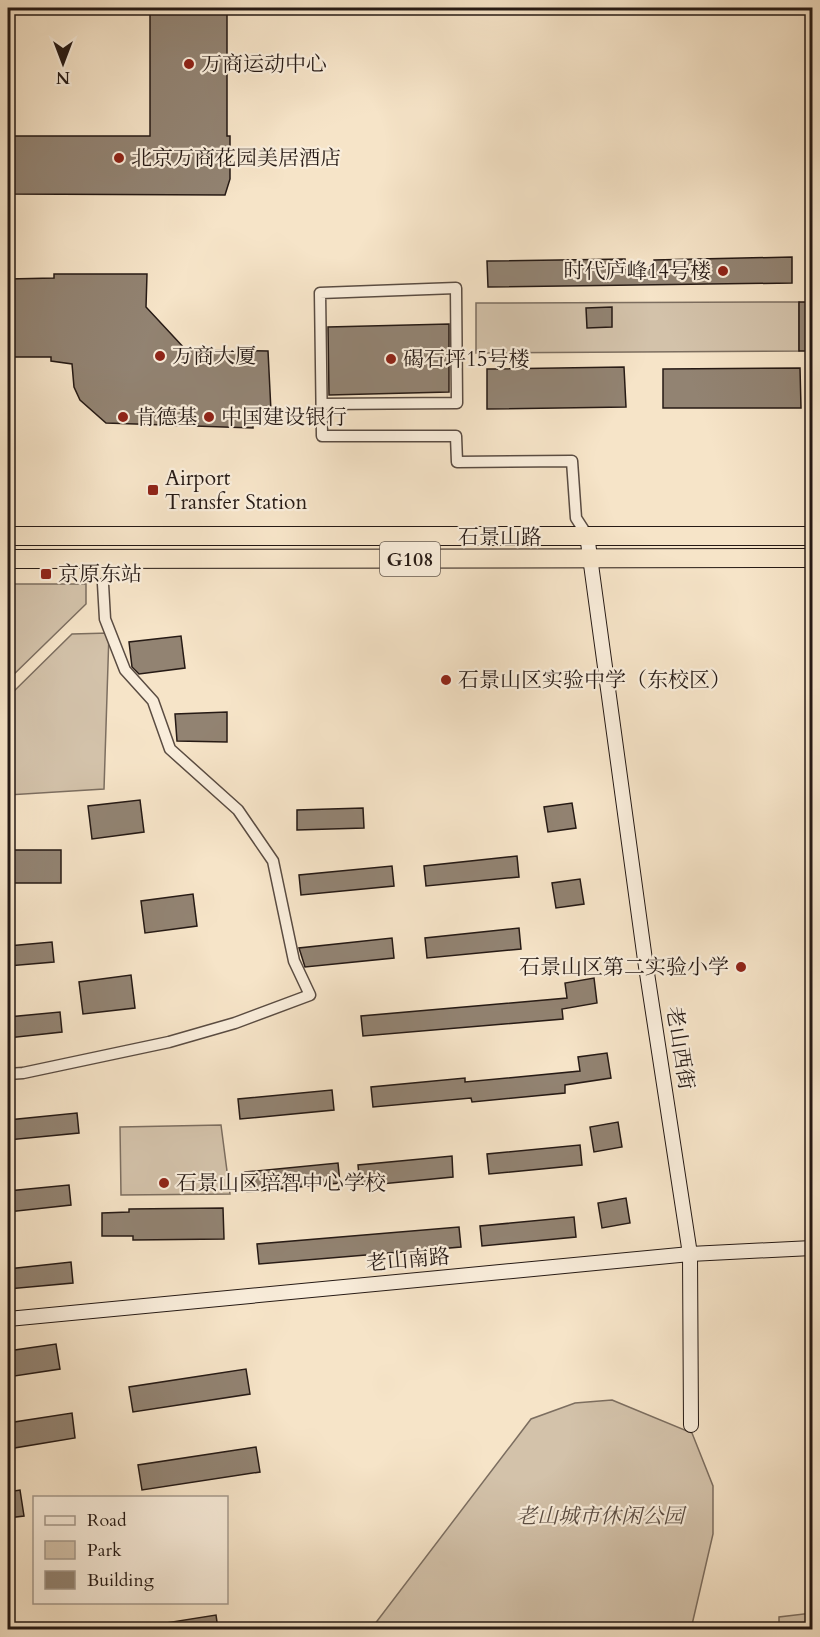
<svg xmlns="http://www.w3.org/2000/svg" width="820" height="1637" viewBox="0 0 820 1637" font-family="Cardo,'Noto Serif SC',serif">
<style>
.green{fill:#d3c2aa;stroke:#7c6e60;stroke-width:1.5}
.building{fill:#928372;stroke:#261a15;stroke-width:1.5}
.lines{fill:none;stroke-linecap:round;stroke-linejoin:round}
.street-casing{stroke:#5a4c42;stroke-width:13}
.secondary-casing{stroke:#261a15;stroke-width:16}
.highway-casing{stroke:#261a15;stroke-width:20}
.street{stroke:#f9eddb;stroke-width:10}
.secondary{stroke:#f9eddb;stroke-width:14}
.highway{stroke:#f6e4c8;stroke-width:18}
.poi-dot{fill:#8f2418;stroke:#f9eddb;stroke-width:2}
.labels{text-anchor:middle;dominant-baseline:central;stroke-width:4.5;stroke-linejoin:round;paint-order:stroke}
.shield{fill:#f9eddb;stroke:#655950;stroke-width:1.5}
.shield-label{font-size:20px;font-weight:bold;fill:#261a15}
.poi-label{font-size:21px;fill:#261a15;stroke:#f9eddb;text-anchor:start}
.street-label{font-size:21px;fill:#261a15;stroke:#f9eddb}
.park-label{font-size:21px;font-style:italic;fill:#5a4c42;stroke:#f9eddb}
</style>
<rect width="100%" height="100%" fill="#f6e4c8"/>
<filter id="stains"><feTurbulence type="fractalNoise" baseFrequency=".00333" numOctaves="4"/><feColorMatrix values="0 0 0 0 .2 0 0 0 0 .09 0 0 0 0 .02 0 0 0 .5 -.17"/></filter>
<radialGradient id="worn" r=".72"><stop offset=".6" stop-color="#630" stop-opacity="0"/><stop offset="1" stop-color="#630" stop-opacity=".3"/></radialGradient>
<g class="green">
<polygon points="799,302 799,351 476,353 476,303"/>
<polygon points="8,584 86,584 86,604 8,680"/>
<polygon points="109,633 104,789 8,795 8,697 72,634"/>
<polygon points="221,1125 230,1194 121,1195 120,1127"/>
<polygon points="612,1400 692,1433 713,1486 713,1534 691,1629 371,1629 531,1419 575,1403"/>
<polygon points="812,1613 812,1629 779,1629 779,1617"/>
</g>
<g class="building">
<polygon points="150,8 227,8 227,136 230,136 230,179 225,195 8,194 8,136 150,136"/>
<polygon points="792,257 792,283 488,287 487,261 625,259 625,269 654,269 654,260"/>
<polygon points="54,274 147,274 146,307 186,350 268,351 271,411 263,412 253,420 253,428 106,423 80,400 74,387 72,364 51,361 51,357 8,357 8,279 54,278"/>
<rect x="799" y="302" width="14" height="49"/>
<polygon points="612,307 612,327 587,328 586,308"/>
<polygon points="449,324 449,392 329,395 328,327"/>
<polygon points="624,367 626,407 487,409 487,369"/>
<polygon points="800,368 801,408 663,408 663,369"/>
<polygon points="181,636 185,668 139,674 132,667 129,642"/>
<polygon points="227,712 227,742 177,741 175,714"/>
<polygon points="140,800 144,832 92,839 88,806"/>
<polygon points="572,803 576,828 548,832 544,807"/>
<polygon points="363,808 364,828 297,830 297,810"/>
<rect x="8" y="850" width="53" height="33"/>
<polygon points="517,856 519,877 426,886 424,866"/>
<polygon points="392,866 394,886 301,895 299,875"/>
<polygon points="580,879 584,904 556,908 552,883"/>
<polygon points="193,894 197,926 145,933 141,901"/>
<polygon points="519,928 521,949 427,958 425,938"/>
<polygon points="392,938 394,958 305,967 299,948"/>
<polygon points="52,942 54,962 8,966 8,946"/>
<polygon points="131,975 135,1008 83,1014 79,982"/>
<polygon points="594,978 597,1003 562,1009 563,1019 363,1036 361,1016 567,998 565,983"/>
<polygon points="60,1012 62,1032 8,1038 8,1017"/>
<polygon points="607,1053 611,1078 565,1085 565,1093 472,1102 471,1098 373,1107 371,1087 465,1078 465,1082 580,1071 578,1057"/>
<polygon points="332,1090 334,1110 240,1119 238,1099"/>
<polygon points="77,1113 79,1133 8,1140 8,1120"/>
<polygon points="618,1122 622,1147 594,1152 590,1127"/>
<polygon points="580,1145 582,1165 489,1174 487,1154"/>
<polygon points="452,1156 453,1177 360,1186 358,1165"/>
<polygon points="338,1163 340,1183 247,1192 245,1172"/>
<polygon points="69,1185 71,1205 8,1212 8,1191"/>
<polygon points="626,1198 630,1223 602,1228 598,1203"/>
<polygon points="223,1208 224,1239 133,1240 133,1236 102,1236 102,1213 129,1212 129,1209"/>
<polygon points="574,1217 576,1237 482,1246 480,1226"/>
<polygon points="459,1227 461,1247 259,1264 257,1244"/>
<polygon points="71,1262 73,1283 8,1289 8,1269"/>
<polygon points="56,1344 60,1369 8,1377 8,1351"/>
<polygon points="246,1369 250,1394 133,1412 129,1387"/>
<polygon points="72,1413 75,1438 8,1449 8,1423"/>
<polygon points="256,1447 260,1472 142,1490 138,1465"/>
<polygon points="20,1490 24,1516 8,1518 8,1492"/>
<polygon points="216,1615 218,1629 160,1629 159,1624"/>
</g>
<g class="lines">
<defs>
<g id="street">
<polyline points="322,404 457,403 456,288 320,293 322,436 456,436 457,462 572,461 576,518 587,535"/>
<polyline points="8,1074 23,1073 169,1042 235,1023 310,995 294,961 273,861 238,810 170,749 153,701 125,670 105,619 103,584"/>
</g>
<g id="secondary">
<polyline points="587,535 645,960 690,1254 691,1425"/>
<polyline points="8,1319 690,1254 812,1248"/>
</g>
<g id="highway">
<polyline points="8,536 812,536"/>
<polyline points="8,559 812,558"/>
</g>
</defs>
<use href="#street" class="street-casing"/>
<use href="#secondary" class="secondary-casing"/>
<use href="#highway" class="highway-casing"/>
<use href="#street" class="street"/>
<use href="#secondary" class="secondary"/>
<use href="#highway" class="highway"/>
</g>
<g class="poi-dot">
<circle cx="189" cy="64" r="6"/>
<circle cx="119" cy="158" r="6"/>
<circle cx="723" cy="271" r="6"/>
<circle cx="160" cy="356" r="6"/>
<circle cx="391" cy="359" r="6"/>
<circle cx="123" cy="417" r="6"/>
<circle cx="209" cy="417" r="6"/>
<rect x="147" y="484" width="12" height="12" rx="3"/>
<rect x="40" y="568" width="12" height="12" rx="3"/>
<circle cx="446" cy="680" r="6"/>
<circle cx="741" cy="967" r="6"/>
<circle cx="164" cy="1183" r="6"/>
</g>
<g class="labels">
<rect class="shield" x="380" y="542" width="60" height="34" rx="4.5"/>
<g class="shield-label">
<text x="410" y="559">G108</text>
</g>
<g class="poi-label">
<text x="201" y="64">万商运动中心</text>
<text x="131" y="158">北京万商花园美居酒店</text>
<text x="711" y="271" text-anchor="end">时代庐峰14号楼</text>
<text x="172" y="356">万商大厦</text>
<text x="403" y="359">碣石坪15号楼</text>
<text x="135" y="417">肯德基</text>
<text x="221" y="417">中国建设银行</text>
<text x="165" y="478">Airport<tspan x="165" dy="24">Transfer Station</tspan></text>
<text x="58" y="574">京原东站</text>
<text x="458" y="680">石景山区实验中学（东校区）</text>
<text x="729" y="967" text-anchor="end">石景山区第二实验小学</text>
<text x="176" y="1183">石景山区培智中心学校</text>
</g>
<g class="street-label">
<text x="500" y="537">石景山路</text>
<text transform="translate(680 1048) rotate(81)">老山西街</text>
<text transform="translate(408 1260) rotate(-5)">老山南路</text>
</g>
<g class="park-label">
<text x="600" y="1516">老山城市休闲公园</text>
</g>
</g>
<rect width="820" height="1637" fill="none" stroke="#f6e4c8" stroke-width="30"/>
<rect x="9" y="9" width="802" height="1619" fill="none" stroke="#261a15" stroke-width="3"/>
<rect x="15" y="15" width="790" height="1607" fill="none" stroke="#261a15" stroke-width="1.5"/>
<rect x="33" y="1496" width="195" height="108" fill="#f9eddb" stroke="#a5998c" stroke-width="1.5"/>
<rect x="45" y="1516" width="30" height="9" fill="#f9eddb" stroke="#a5998c" stroke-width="1.5"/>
<text x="87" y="1526" font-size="18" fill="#261a15">Road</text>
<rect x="45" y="1541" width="30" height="18" fill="#d3c2aa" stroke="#a5998c" stroke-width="1.5"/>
<text x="87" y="1556" font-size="18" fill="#261a15">Park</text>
<rect x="45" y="1571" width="30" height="18" fill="#928372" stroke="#a5998c" stroke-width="1.5"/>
<text x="87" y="1586" font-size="18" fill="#261a15">Building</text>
<g transform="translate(63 63) rotate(180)" stroke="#f9eddb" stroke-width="4.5" paint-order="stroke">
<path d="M0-4.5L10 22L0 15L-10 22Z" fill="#261a15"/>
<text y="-9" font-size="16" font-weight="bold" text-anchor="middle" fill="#261a15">N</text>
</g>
<rect width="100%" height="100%" filter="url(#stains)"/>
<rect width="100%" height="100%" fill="url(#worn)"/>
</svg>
